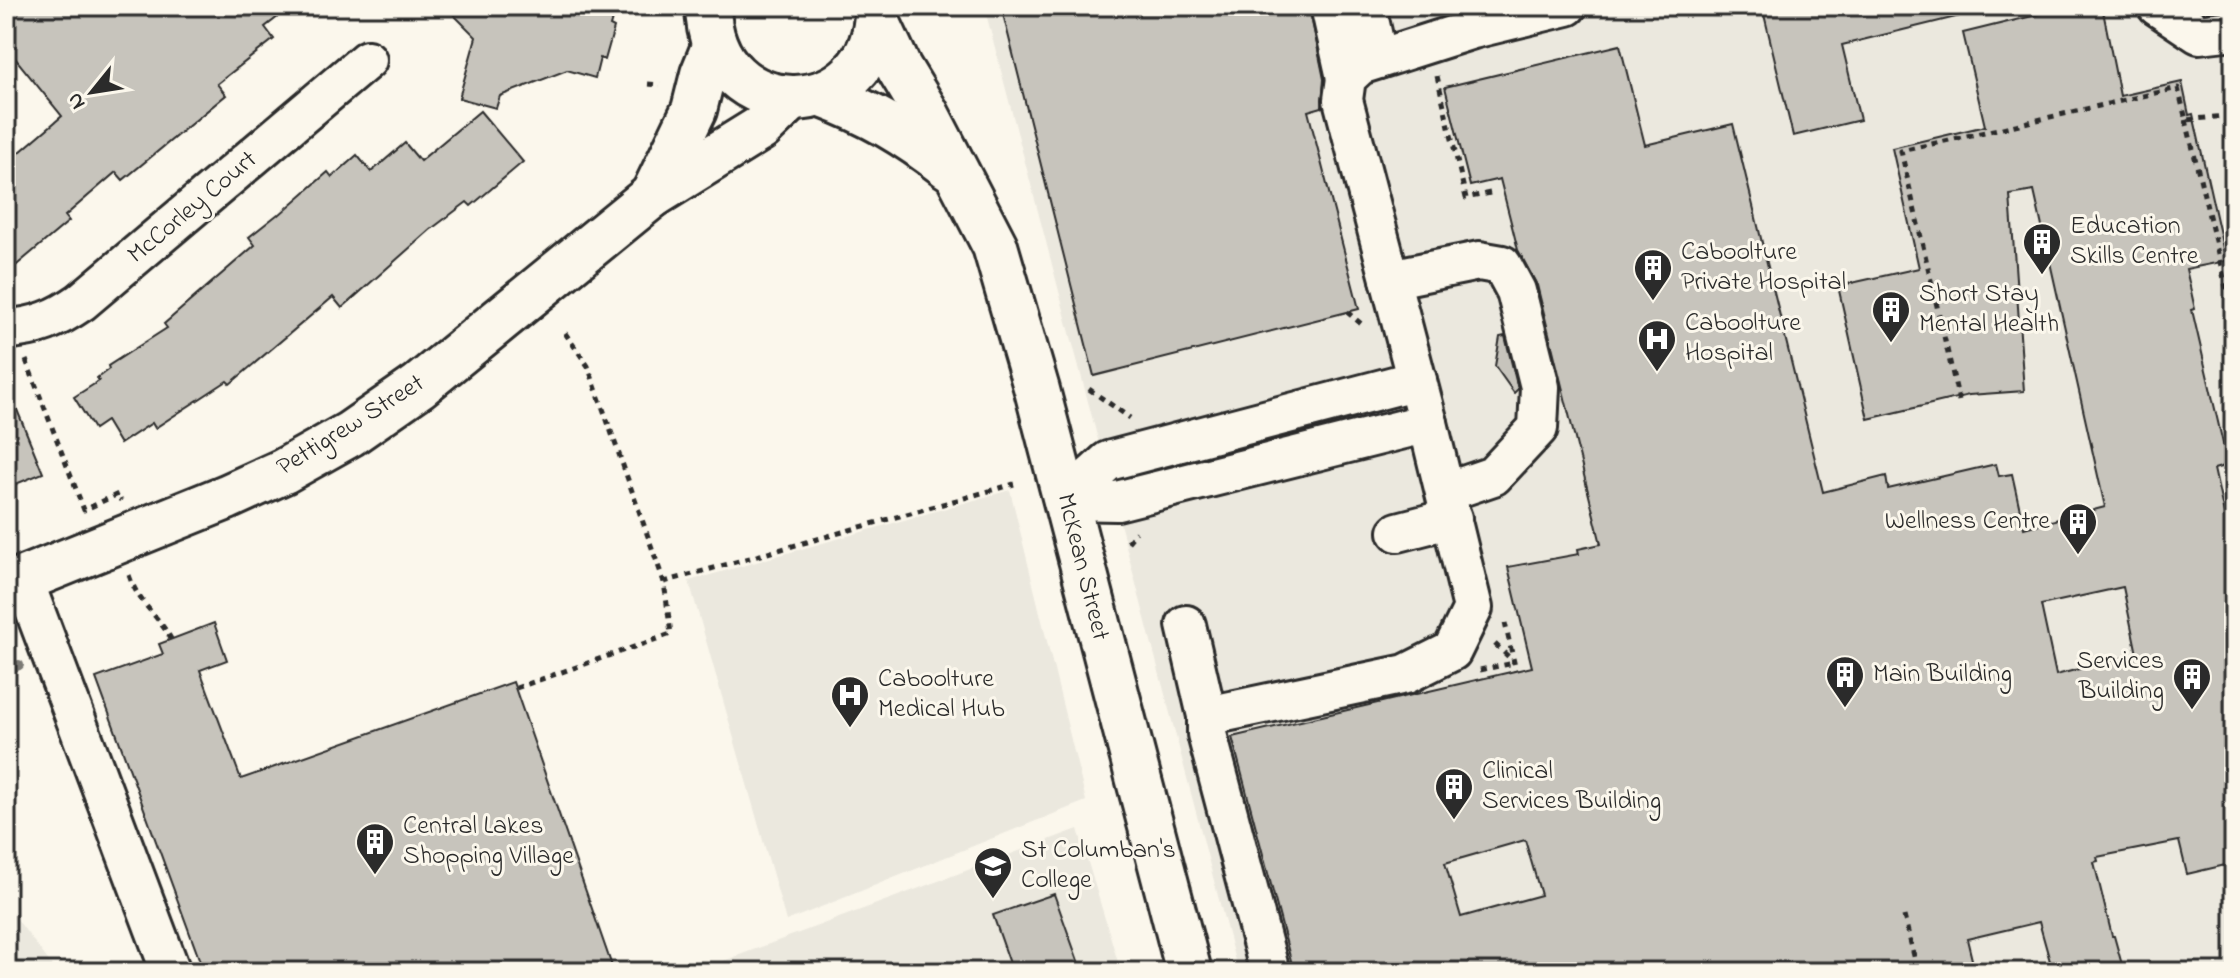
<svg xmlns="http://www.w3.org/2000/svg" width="2240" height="978" viewBox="0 0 2240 978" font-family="'Indie Flower',sans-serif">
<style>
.built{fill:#ebe8de}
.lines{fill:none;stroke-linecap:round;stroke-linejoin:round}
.stream{stroke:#7b7a75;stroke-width:10}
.building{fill:#c7c4bc;stroke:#2b2b2b;stroke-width:2;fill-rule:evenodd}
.minor-casing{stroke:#2b2b2b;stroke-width:44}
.major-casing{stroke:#2b2b2b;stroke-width:50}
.path{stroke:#2b2b2b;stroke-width:5;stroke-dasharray:6 6;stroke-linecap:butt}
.minor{stroke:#fbf7ec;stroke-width:38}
.major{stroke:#fbf7ec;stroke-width:44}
.labels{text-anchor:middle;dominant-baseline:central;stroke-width:6;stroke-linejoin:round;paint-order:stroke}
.street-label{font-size:26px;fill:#2b2b2b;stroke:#fbf7ec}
.poi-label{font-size:26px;fill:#2b2b2b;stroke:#fbf7ec;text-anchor:start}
</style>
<rect width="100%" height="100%" fill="#fbf7ec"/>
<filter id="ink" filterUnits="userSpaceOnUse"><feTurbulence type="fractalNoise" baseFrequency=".0125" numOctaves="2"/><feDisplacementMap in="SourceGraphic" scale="16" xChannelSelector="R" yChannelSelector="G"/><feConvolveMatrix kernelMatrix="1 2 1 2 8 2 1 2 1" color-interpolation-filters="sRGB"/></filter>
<g filter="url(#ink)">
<g class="built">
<polygon points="984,6 2234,6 2234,972 1238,972"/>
<polygon points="1010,490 1086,801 786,921 689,581"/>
<polygon points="1078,829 1121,972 694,972"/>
<polygon points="6,905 57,972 6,972"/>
</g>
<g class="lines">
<polyline class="stream" points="6,670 19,665"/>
</g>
<g class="building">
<polygon points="6,6 292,6 265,27 274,39 217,84 226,95 123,180 116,172 65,216 69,221 6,274 6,164 62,116 6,47"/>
<polygon points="445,6 616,6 610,26 614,28 605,60 600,58 595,78 567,70 500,96 496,108 459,98 476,37"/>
<polygon points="1001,6 1309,6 1324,79 1322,107 1308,111 1359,309 1094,376"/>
<polygon points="1762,6 1959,6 1960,16 1842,45 1860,120 1793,136"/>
<path d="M2073 6H2102L2120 96 2182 82 2189 115 2193 114 2226 261 2186 269 2195 309 2192 310 2228 465 2214 469 2234 559V863L2187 874 2179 841 2097 857 2098 861 2094 862 2112 936H2114L2124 972H2053L2039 922 1967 939 1975 972H1294L1232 737 1532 667 1508 567 1579 554 1578 549 1601 544 1537 285 1518 250 1500 179 1470 186 1445 87 1620 45 1645 145 1733 124 1823 492 1886 476 1888 489 1996 464 1999 476 2012 474 2024 528 2105 507 2034 191 2010 195 2024 391 1969 395 1868 419 1838 286 1919 268 1892 148 1985 126 1963 33ZM2123 587 2137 654 2056 675 2041 605ZM1525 840 1541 895 1461 917 1445 863Z"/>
<polygon points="480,111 523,162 471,206 467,202 430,230 342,308 333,297 230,384 227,381 155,428 152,423 120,444 106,421 94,429 74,397 99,381 97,378 109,369 108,366 167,328 164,324 255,245 249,237 278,214 279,215 328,172 332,177 357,155 371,172 405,143 420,161"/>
<polygon points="1505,336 1518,389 1514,393 1495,366 1500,337"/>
<polygon points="6,383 43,473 6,488"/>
<polygon points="214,623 227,660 200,670 241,779 513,682 614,972 204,972 96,678 163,654 159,644"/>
<polygon points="1054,894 1082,972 1013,972 993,915"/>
</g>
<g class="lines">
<defs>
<g id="minor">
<polyline points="1330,6 1346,78"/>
<polyline points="1366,6 1378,59"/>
<polyline points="2157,6 2199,34 2234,30"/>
<polyline points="1390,279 1479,261 1502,265 1516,291 1540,387 1538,428 1493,476 1446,492"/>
<path d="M6 329C36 328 58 318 81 302L367 60"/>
<polyline points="1065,500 1108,461 1417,380"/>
<polyline points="1065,500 1117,501 1428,423"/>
<polyline points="1398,532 1452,518"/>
<polyline points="23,579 171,972"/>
<polyline points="1186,625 1207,716"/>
<polyline points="1270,972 1207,734 1207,716 1406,674 1452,651 1473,608 1428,423 1343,100 1346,78 1360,65 1473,29 1567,6"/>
</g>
<g id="major">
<path d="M708 6C710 131 880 126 877 6"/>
<polyline points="877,21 899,68 925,111 995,246 1037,390 1189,972"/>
<path d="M820 94C873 114 905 133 949 167"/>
<polyline points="653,195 694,110 703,74 714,47"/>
<polyline points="6,586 227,497 284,471 350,434 419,386 653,195 761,128 791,99"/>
</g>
</defs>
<use href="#minor" class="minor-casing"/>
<use href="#major" class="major-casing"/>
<g class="path">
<polyline points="1437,76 1466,198 1495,192"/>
<polyline points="648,84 660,85"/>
<polyline points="2186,120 2226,287 2234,285"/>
<polyline points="1347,312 1365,327"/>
<polyline points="565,333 588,366 664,582"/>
<polyline points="26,360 84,510 118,494 121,501"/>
<polyline points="1089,389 1130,418"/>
<polyline points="1959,401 1901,151 2178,88 2186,120 2234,115"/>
<polyline points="1128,542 1136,532"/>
<path d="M129 575C139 605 156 612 171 639"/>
<polyline points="1505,623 1516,671"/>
<polyline points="1495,644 1514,662"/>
<polyline points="1480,670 1514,663"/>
<polyline points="516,688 671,634 664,582 1014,484"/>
<polyline points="1904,916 1918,972"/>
</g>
<use href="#minor" class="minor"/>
<use href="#major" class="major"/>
</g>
</g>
<defs>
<symbol id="building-pin" viewBox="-11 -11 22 30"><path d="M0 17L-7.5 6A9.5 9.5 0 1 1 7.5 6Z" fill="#2b2b2b" stroke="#fbf7ec"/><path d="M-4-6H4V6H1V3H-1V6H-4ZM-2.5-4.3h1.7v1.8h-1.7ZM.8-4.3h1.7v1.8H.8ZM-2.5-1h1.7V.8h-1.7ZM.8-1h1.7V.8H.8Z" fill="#fff"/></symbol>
<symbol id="hospital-pin" viewBox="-11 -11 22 30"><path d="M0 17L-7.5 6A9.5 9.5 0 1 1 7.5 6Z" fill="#2b2b2b" stroke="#fbf7ec"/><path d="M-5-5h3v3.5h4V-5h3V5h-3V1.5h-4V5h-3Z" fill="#fff"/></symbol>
<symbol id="school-pin" viewBox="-11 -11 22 30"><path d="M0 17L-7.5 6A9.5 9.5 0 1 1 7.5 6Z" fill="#2b2b2b" stroke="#fbf7ec"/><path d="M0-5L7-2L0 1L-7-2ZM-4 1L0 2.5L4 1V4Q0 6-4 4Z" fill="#fff"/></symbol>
</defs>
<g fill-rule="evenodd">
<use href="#building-pin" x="2020" y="220" width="44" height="60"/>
<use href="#building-pin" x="1631" y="246" width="44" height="60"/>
<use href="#building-pin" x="1869" y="288" width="44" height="60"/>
<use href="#hospital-pin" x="1635" y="317" width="44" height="60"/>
<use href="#building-pin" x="2056" y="500" width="44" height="60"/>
<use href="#building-pin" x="1823" y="653" width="44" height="60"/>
<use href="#building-pin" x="2170" y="655" width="44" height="60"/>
<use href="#hospital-pin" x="828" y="673" width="44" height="60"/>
<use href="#building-pin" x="1432" y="765" width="44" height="60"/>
<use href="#building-pin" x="353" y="820" width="44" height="60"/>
<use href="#school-pin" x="971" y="844" width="44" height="60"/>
</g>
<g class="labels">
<g class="street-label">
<text transform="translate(193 208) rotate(-40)">McCorley Court</text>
<text transform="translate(351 426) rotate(-32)">Pettigrew Street</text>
<text transform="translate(1082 567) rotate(76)">McKean Street</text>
</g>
<g class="poi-label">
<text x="2070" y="227">Education<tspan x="2070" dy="30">Skills Centre</tspan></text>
<text x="1681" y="253">Caboolture<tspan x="1681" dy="30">Private Hospital</tspan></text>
<text x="1919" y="295">Short Stay<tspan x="1919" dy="30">Mental Health</tspan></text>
<text x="1685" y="324">Caboolture<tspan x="1685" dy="30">Hospital</tspan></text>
<text x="2050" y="522" text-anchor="end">Wellness Centre</text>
<text x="2164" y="662" text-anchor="end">Services<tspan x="2164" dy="30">Building</tspan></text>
<text x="1873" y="675">Main Building</text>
<text x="878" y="680">Caboolture<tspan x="878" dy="30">Medical Hub</tspan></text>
<text x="1482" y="772">Clinical<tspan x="1482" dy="30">Services Building</tspan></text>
<text x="403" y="827">Central Lakes<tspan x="403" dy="30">Shopping Village</tspan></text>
<text x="1021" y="851">St Columban's<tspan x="1021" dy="30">College</tspan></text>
</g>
</g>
<rect width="2240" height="978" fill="none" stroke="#fbf7ec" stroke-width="32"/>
<rect x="16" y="16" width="2208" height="946" fill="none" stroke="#2b2b2b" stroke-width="3" filter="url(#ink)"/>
<g transform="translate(92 92) rotate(240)" stroke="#fbf7ec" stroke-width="6" paint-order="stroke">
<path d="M0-6L14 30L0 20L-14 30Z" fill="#2b2b2b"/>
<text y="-12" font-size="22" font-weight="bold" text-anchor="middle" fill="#2b2b2b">N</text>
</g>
</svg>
